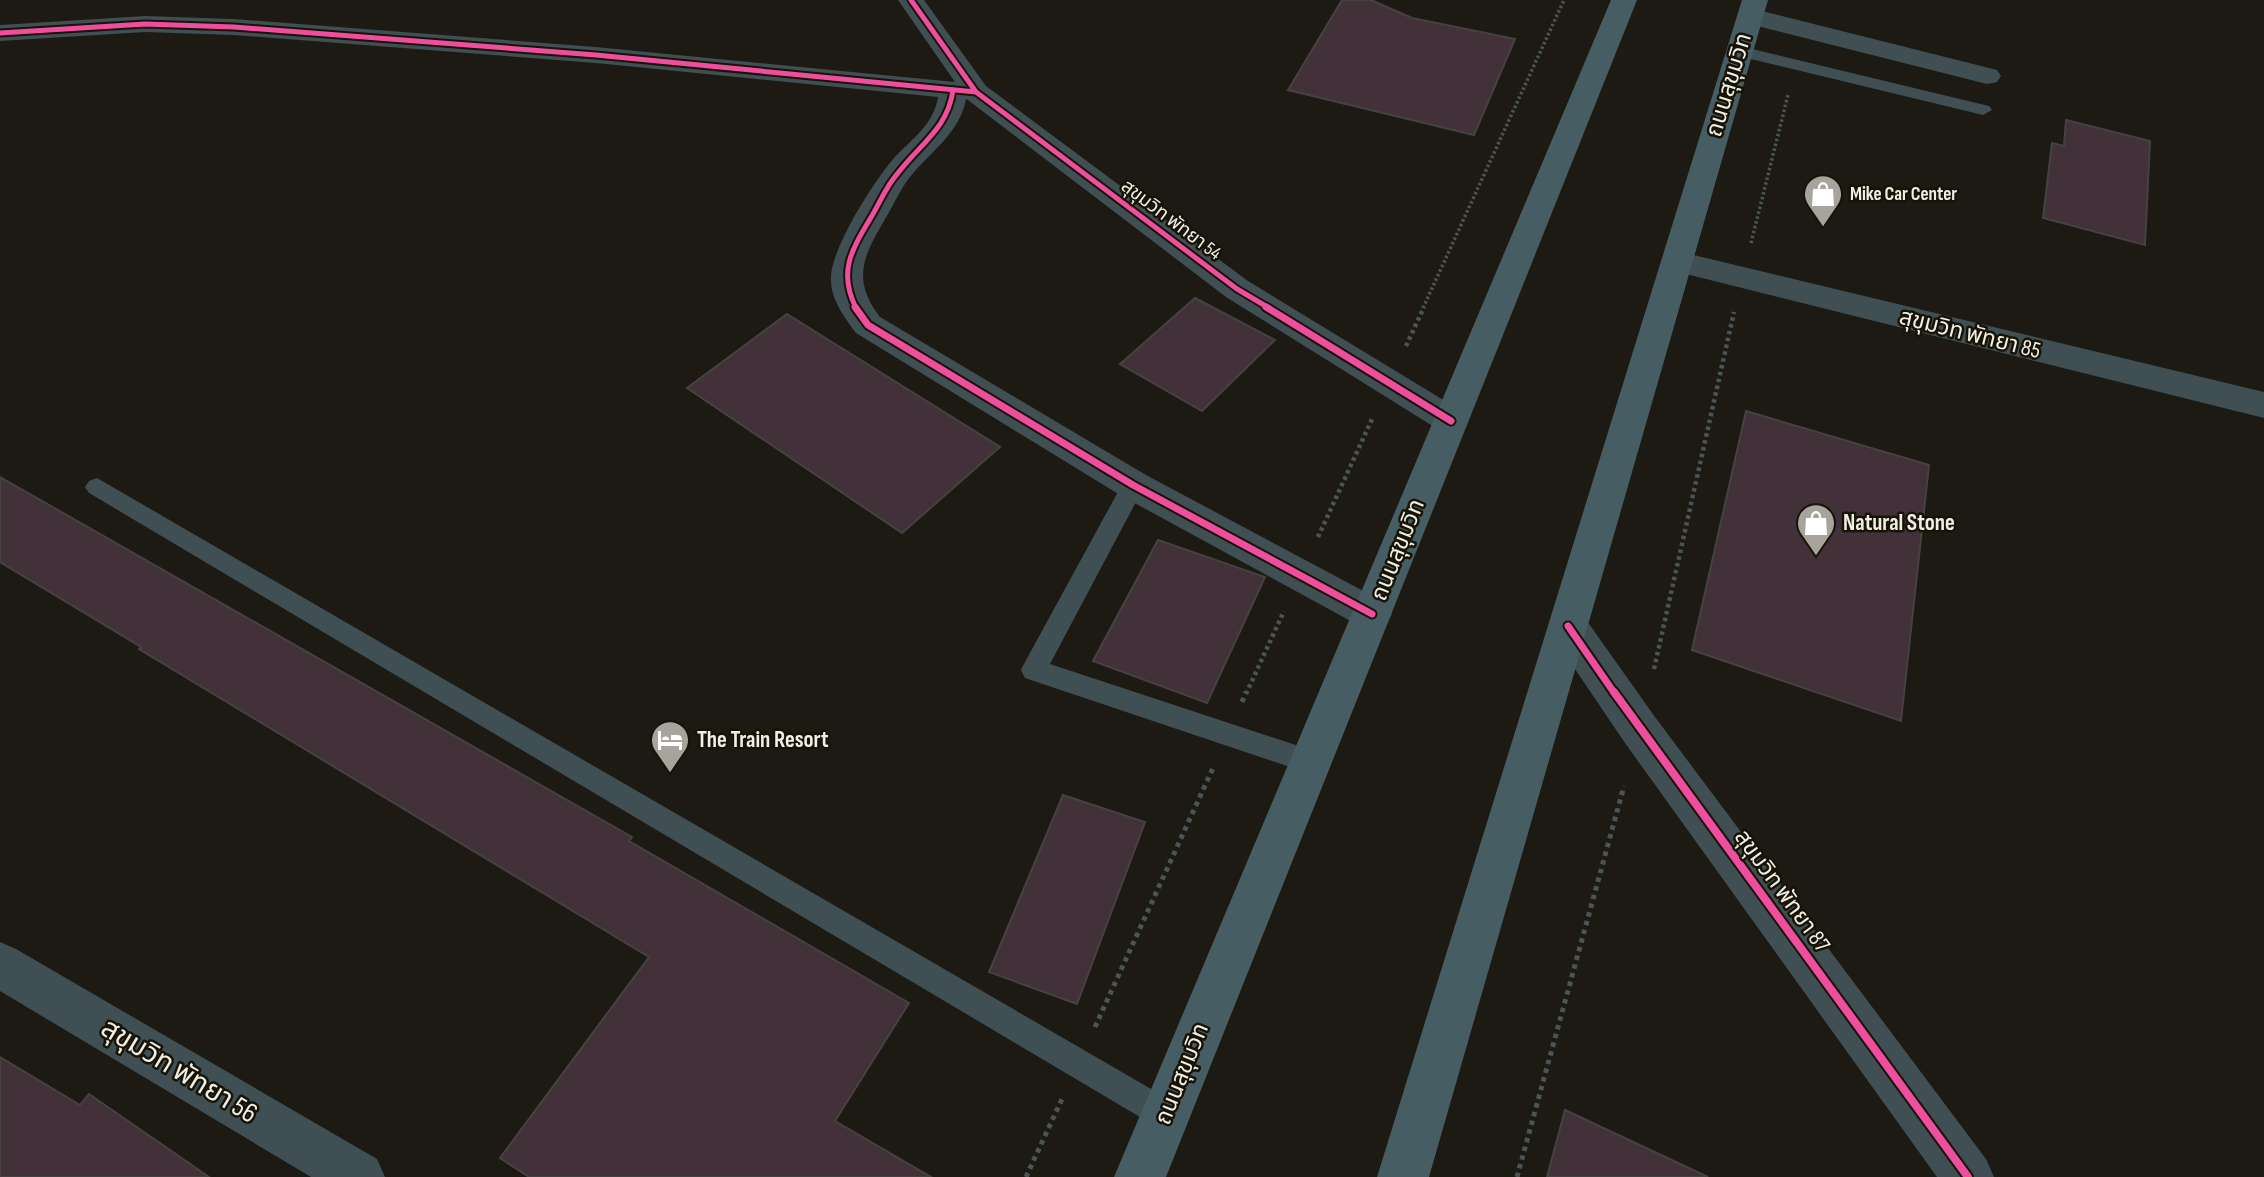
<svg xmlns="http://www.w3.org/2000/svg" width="2264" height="1177" viewBox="0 0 2264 1177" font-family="'Sofia Sans Condensed','Noto Sans Thai',sans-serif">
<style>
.building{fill:#423138;stroke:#464241;stroke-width:2}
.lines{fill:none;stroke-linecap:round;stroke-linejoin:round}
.path-far2{stroke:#4b5555;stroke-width:3.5;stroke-dasharray:2.5 2.5;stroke-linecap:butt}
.path-far1{stroke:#4b5555;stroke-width:4.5;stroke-dasharray:3.5 3.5;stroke-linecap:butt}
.path{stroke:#4b5555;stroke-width:5;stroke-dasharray:4.5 4.5;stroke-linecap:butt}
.service{fill:#3f4f53;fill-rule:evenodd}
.minor{fill:#3f4f53;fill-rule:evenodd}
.tertiary{fill:#3f4f53;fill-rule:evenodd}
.trunk{fill:#465d63;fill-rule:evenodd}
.cycleway-far2-casing{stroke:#171306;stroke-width:9}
.cycleway-far1-casing{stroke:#171306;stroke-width:11}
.cycleway-casing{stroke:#171306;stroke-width:12}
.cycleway-far2{stroke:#ef4d9e;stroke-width:5}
.cycleway-far1{stroke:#ef4d9e;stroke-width:7}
.cycleway{stroke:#ef4d9e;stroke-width:8}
.labels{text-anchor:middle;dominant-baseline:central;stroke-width:5;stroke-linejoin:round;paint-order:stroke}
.far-poi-label{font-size:19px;font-weight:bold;fill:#f1eee5;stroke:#171306;text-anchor:start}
.far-street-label{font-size:19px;fill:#f1eee5;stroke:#171306}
.street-label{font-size:23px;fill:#f1eee5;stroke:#171306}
.poi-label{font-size:23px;font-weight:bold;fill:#f1eee5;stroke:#171306;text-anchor:start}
.near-street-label{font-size:28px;fill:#f1eee5;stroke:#171306}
</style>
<rect width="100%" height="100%" fill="#1c1a13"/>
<g class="building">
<polygon points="1342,0 1371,0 1412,18 1515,39 1474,135 1288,90"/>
<polygon points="2066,120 2150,141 2145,245 2043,218 2052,143 2064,146"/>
<polygon points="1195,298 1275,340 1202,411 1120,364"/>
<polygon points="787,314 1000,447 902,533 687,388"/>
<polygon points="1746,411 1929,465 1901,721 1692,650"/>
<polygon points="0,477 632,837 629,841 909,1003 835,1121 931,1177 529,1177 500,1158 649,957 139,649 141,647 0,562"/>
<polygon points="1158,540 1265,577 1207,703 1093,661"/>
<polygon points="1063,795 1145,822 1077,1004 989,972"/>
<polygon points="0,1057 80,1105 89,1094 209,1177 0,1177"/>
<polygon points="1565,1110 1708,1177 1547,1177"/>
</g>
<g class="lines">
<g class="path-far2">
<polyline points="1751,243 1788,95"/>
<polyline points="1423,308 1564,0"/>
</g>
<g class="path-far1">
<polyline points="1406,346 1424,307"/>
<polyline points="1318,537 1373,417"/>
<polyline points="1654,669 1734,312"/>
<polyline points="1246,694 1284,611"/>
</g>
<g class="path">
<polyline points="1242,702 1246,692"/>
<polyline points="1095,1027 1213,768"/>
<polyline points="1026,1177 1062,1099"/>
<polyline points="1517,1177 1624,786"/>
</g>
<g class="service">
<polygon points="1740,46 1989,106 1992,110 1983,115 1734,55 1731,51"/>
<polygon points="1133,476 1141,479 1145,485 1050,664 1320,753 1324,762 1320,771 1311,774 1025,678 1021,670 1025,662 1125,479"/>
<polygon points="97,478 1177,1104 1182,1115 1177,1126 1166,1131 1155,1126 89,493 85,487 89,481"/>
</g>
<g class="minor">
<path d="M898 0H924L986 86 1248 281 1463 412 1468 421 1463 430 1451 434 1439 430 1226 297 968 100 966 99C960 133 930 152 910 177 901 188 895 202 888 214 866 252 849 277 880 317L1146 475 1386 603 1392 614 1386 625 1372 630 1358 625 1120 495 856 333C845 318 831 300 831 280 829 251 875 179 895 157 913 138 934 124 938 97L596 63 234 35 145 32 0 41V25L145 16 234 19 596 47 955 82Z"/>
<polygon points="1750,8 1997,70 2001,76 1997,82 1987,84 1741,22 1737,16 1741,10"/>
<polygon points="1677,251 2264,392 2264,418 1666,269 1661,262 1666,255"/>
<polygon points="0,942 16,949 377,1159 385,1177 311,1177 0,991"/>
</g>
<polygon class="tertiary" points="1568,610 1582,614 1655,717 1986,1159 1994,1177 1937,1177 1625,743 1554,638 1548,626 1554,614"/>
<g class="trunk">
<polygon points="1611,0 1637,0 1166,1177 1114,1177"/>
<polygon points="1742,0 1768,0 1429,1177 1377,1177"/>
</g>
<defs>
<g id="cycleway-far2">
<polyline points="911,0 976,92 1237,289 1269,308"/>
<polyline points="0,33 145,24 234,27 596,55 976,92"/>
<path d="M856 308C837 270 853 248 873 214 881 200 887 185 898 173 920 144 948 128 953 90"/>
</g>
<g id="cycleway-far1">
<polyline points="855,307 868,325 1133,485 1372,614"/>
<polyline points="1266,307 1451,421"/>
<polyline points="1568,626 1615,694"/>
</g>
<polyline id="cycleway" points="1614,692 1968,1177"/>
</defs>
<use href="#cycleway-far2" class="cycleway-far2-casing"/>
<use href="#cycleway-far1" class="cycleway-far1-casing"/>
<use href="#cycleway" class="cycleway-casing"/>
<use href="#cycleway-far2" class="cycleway-far2"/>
<use href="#cycleway-far1" class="cycleway-far1"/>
<use href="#cycleway" class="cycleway"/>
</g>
<defs>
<symbol id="shop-pin" viewBox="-11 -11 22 30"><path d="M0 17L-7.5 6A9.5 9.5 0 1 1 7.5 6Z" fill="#a6a49c" stroke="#171306"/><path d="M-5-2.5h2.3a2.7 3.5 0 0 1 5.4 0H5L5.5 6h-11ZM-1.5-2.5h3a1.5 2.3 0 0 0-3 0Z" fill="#fff"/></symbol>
<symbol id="hotel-pin" viewBox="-11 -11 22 30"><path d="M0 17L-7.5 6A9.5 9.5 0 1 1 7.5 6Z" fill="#a6a49c" stroke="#171306"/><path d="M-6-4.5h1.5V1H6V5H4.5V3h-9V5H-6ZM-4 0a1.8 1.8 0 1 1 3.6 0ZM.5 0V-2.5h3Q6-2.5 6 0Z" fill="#fff"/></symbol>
</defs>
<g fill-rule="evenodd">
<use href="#shop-pin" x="1801" y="172" width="44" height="60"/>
<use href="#shop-pin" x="1794" y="501" width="44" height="60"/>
<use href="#hotel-pin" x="648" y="718" width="44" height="60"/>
</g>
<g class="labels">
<g class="far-poi-label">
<text x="1850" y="194">Mike Car Center</text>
</g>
<g class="far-street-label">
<text transform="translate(1171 220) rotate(37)">สุขุมวิท พัทยา 54</text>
</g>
<g class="street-label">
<text transform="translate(1729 85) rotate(-73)">ถนนสุขุมวิท</text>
<text transform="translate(1970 334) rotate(14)">สุขุมวิท พัทยา 85</text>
<text transform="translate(1398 550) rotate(-68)">ถนนสุขุมวิท</text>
<text transform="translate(1782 891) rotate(54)">สุขุมวิท พัทยา 87</text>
<text transform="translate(1182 1074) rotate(-68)">ถนนสุขุมวิท</text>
</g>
<g class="poi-label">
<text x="1843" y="523">Natural Stone</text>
<text x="697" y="740">The Train Resort</text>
</g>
<g class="near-street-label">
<text transform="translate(179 1071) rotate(31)">สุขุมวิท พัทยา 56</text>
</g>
</g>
</svg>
